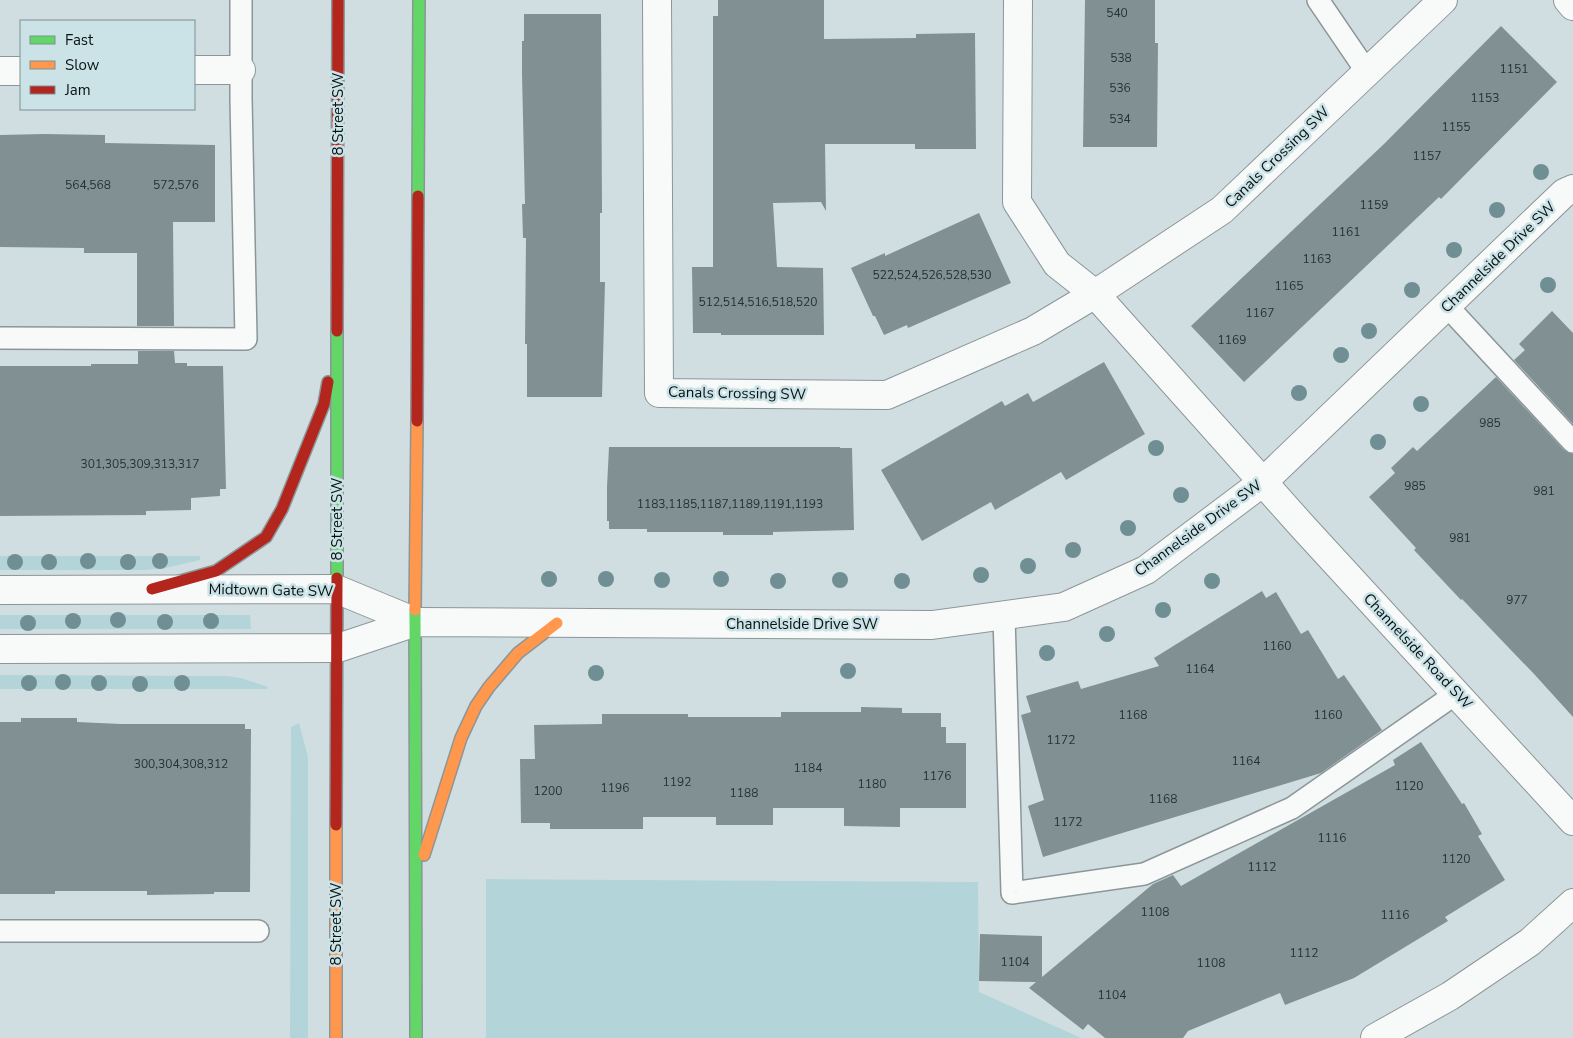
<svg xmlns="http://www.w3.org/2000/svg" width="1573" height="1038" viewBox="0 0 1573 1038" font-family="'Nunito Sans',sans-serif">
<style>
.green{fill:#b3d5da}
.building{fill:#809093}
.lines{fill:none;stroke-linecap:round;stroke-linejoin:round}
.lane-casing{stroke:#8c9698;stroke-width:24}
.street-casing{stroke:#8c9698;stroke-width:30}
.fast-casing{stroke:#8c9698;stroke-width:14}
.slow-casing{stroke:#8c9698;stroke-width:14}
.jam-casing{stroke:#8c9698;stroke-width:14}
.lane{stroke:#f8fafa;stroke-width:21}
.street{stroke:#f8fafa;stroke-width:28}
.fast{stroke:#63d668;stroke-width:11}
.slow{stroke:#ff974d;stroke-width:11}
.jam{stroke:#b3261e;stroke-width:11}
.tree{fill:#6f8f94}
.labels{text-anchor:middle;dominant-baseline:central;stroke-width:5;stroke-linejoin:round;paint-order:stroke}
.number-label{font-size:12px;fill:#273233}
.street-label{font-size:15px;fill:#091213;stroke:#cbe3e7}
</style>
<rect width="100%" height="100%" fill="#d1dee1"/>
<g class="green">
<polygon points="0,556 200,556 200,560 166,568 144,570 0,570"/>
<polygon points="0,615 250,615 251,629 0,629"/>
<polygon points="0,675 227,676 241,678 268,687 267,689 0,689"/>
<polygon points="299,723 308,757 308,1038 290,1038 291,727"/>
<polygon points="486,879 978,882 979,992 1081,1038 486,1038"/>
</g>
<g class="building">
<polygon points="718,0 824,0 824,39 916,38 916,34 975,33 976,149 915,149 915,144 825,144 826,211 821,202 773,203 777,267 823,268 824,335 721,335 721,333 693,333 692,267 713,267 713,16 718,16"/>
<polygon points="1085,0 1155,0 1155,43 1158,43 1157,147 1083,147"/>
<polygon points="524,14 601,14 602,213 600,213 600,282 605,282 602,397 527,397 527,344 525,344 526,238 523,238 522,204 525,204 522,74 522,41 524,41"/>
<polygon points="1501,26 1557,82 1441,199 1439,197 1244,382 1191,326 1384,144"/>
<polygon points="44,134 105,135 105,143 215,145 215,222 173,222 174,326 137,326 137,253 84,253 84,248 0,247 0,135"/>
<polygon points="979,213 1011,283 908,328 907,325 884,335 875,316 873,316 851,268 885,253 885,256"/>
<polygon points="1552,311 1573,333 1573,424 1514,360 1525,350 1519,344"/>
<polygon points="138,351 174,351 175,363 187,363 187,366 223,366 226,489 220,489 220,496 191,498 191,510 146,511 146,515 0,516 0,366 91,366 91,364 138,364"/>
<polygon points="1104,362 1145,434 1066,480 1061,472 995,510 991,502 922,541 881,470 1002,401 1005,406 1028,393 1033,402"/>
<polygon points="1496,377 1564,450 1573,454 1573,717 1535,675 1462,599 1461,600 1414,550 1416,548 1369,497 1395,473 1391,468 1413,447 1417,451"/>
<polygon points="609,447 840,447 840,448 852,448 854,530 773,532 773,535 723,535 723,532 647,532 647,529 609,529 609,521 607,521 607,487"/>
<polygon points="1262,591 1266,598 1276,592 1301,634 1308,630 1338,679 1344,675 1382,730 1321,773 1043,857 1028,806 1044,800 1021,715 1031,712 1026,696 1078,681 1081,689 1159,666 1154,658"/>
<polygon points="861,707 902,708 902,713 941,713 941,727 946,727 946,743 966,743 966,808 900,808 900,827 844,826 844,808 773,808 773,825 716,825 716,817 643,817 643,829 550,829 550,823 521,823 520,759 535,759 534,725 602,724 602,714 688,714 688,717 781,717 781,712 861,712"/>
<polygon points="21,718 77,718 77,722 121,724 245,724 245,729 251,729 250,892 214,892 214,894 147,895 147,891 55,891 55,894 0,894 0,722 21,722"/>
<polygon points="1421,742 1462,804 1464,803 1482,834 1478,836 1505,880 1445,917 1448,921 1354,978 1285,1005 1280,993 1188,1031 1183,1038 1105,1038 1088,1024 1083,1030 1029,988 1036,982 979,981 980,934 1042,936 1042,977 1153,884 1173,875 1181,886 1395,765 1393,760"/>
</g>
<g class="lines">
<defs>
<g id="lane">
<polyline points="1318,0 1367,72"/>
<polyline points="1447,306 1573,442"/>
<polyline points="0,338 246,339 241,99 241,0"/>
<polyline points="1004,616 1012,893 1144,874 1292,808 1457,693"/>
<polyline points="0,931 258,931"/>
</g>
<g id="street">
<polyline points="657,0 659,393 887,395 1033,331 1095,294 1303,527 1573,821"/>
<polyline points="1018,0 1017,202 1057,264 1095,294 1222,210 1443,0"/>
<polyline points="1568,0 1573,6"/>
<polyline points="194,70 241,70"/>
<polyline points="0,71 21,71"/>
<polyline points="0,590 336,589 416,622"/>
<polyline points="0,649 338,648 416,622 932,625 1064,607 1146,570 1263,482 1564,193 1573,189"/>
<polyline points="1375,1038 1450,996 1530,942 1573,903"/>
</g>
<g id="fast">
<polyline points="418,196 419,0"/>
<polyline points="337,578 337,331"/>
<polyline points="415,610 416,1038"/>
</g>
<g id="slow">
<polyline points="415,610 417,421"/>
<polyline points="424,855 461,738 476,706 489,687 518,653 557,623"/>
<polyline points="336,1038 336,825"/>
</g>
<g id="jam">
<polyline points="337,331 338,0"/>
<polyline points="417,421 418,196"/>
<polyline points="152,589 216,571 266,537 282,509 324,404 328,382"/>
<polyline points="336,825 337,578"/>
</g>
</defs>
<use href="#lane" class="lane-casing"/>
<use href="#street" class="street-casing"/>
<use href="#fast" class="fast-casing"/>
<use href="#slow" class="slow-casing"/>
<use href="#jam" class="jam-casing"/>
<use href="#lane" class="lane"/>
<use href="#street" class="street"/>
<use href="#fast" class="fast"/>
<use href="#slow" class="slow"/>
<use href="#jam" class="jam"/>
</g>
<g class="tree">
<circle cx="1541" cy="172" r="8"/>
<circle cx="1497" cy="210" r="8"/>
<circle cx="1454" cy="250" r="8"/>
<circle cx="1548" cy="285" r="8"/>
<circle cx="1412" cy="290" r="8"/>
<circle cx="1369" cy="331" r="8"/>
<circle cx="1341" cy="355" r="8"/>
<circle cx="1299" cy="393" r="8"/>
<circle cx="1421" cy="404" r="8"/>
<circle cx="1378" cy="442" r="8"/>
<circle cx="1156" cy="448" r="8"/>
<circle cx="1181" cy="495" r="8"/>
<circle cx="1128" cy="528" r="8"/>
<circle cx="1073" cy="550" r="8"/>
<circle cx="88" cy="561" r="8"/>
<circle cx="160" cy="561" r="8"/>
<circle cx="15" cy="562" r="8"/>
<circle cx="49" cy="562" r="8"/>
<circle cx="128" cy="562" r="8"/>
<circle cx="1028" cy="566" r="8"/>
<circle cx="981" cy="575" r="8"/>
<circle cx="549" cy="579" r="8"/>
<circle cx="606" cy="579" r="8"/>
<circle cx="721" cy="579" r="8"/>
<circle cx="662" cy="580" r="8"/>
<circle cx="840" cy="580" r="8"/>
<circle cx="778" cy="581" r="8"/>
<circle cx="902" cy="581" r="8"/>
<circle cx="1212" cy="581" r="8"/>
<circle cx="1163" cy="610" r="8"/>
<circle cx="118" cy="620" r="8"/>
<circle cx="73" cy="621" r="8"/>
<circle cx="211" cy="621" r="8"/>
<circle cx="165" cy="622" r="8"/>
<circle cx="28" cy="623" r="8"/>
<circle cx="1107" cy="634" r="8"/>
<circle cx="1047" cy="653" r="8"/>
<circle cx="848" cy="671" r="8"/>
<circle cx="596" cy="673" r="8"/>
<circle cx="63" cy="682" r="8"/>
<circle cx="29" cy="683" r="8"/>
<circle cx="99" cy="683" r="8"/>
<circle cx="182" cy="683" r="8"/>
<circle cx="140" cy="684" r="8"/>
</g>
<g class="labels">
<g class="number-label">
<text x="1117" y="13">540</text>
<text x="1121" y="58">538</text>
<text x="1514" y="69">1151</text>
<text x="1120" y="88">536</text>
<text x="1485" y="98">1153</text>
<text x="1120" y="119">534</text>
<text x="1456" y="127">1155</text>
<text x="1427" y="156">1157</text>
<text x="88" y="185">564,568</text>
<text x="176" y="185">572,576</text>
<text x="1374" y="205">1159</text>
<text x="1346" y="232">1161</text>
<text x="1317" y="259">1163</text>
<text x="932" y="275">522,524,526,528,530</text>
<text x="1289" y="286">1165</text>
<text x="758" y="302">512,514,516,518,520</text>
<text x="1260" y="313">1167</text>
<text x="1232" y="340">1169</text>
<text x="1490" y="423">985</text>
<text x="140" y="464">301,305,309,313,317</text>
<text x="1415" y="486">985</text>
<text x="1544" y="491">981</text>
<text x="730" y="504">1183,1185,1187,1189,1191,1193</text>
<text x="1460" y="538">981</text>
<text x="1517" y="600">977</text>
<text x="1277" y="646">1160</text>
<text x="1200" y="669">1164</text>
<text x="1133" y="715">1168</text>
<text x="1328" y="715">1160</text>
<text x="1061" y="740">1172</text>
<text x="1246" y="761">1164</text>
<text x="181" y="764">300,304,308,312</text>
<text x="808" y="768">1184</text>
<text x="937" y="776">1176</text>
<text x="677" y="782">1192</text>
<text x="872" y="784">1180</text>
<text x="1409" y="786">1120</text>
<text x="615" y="788">1196</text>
<text x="548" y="791">1200</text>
<text x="744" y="793">1188</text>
<text x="1163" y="799">1168</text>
<text x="1068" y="822">1172</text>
<text x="1332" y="838">1116</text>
<text x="1456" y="859">1120</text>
<text x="1262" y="867">1112</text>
<text x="1155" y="912">1108</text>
<text x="1395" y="915">1116</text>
<text x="1304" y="953">1112</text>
<text x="1015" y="962">1104</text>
<text x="1211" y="963">1108</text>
<text x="1112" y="995">1104</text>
</g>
<g class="street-label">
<text transform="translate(338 114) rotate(-90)">8 Street SW</text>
<text transform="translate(1277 157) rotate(-44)">Canals Crossing SW</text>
<text transform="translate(1498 257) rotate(-44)">Channelside Drive SW</text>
<text transform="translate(737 393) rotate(1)">Canals Crossing SW</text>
<text transform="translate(337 519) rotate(-90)">8 Street SW</text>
<text transform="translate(1198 528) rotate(-36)">Channelside Drive SW</text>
<text transform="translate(271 590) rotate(1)">Midtown Gate SW</text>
<text x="802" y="624">Channelside Drive SW</text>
<text transform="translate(1418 651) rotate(47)">Channelside Road SW</text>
<text transform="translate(336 924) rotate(-90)">8 Street SW</text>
</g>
</g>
<rect x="20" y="20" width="175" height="90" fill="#cbe3e7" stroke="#7d8f92"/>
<rect x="30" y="36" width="25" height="8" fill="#63d668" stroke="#7d8f92"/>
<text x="65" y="45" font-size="15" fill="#091213">Fast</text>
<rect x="30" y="61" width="25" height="8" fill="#ff974d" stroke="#7d8f92"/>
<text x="65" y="70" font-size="15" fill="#091213">Slow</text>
<rect x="30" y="86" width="25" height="8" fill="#b3261e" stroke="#7d8f92"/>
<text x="65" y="95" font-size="15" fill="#091213">Jam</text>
</svg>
